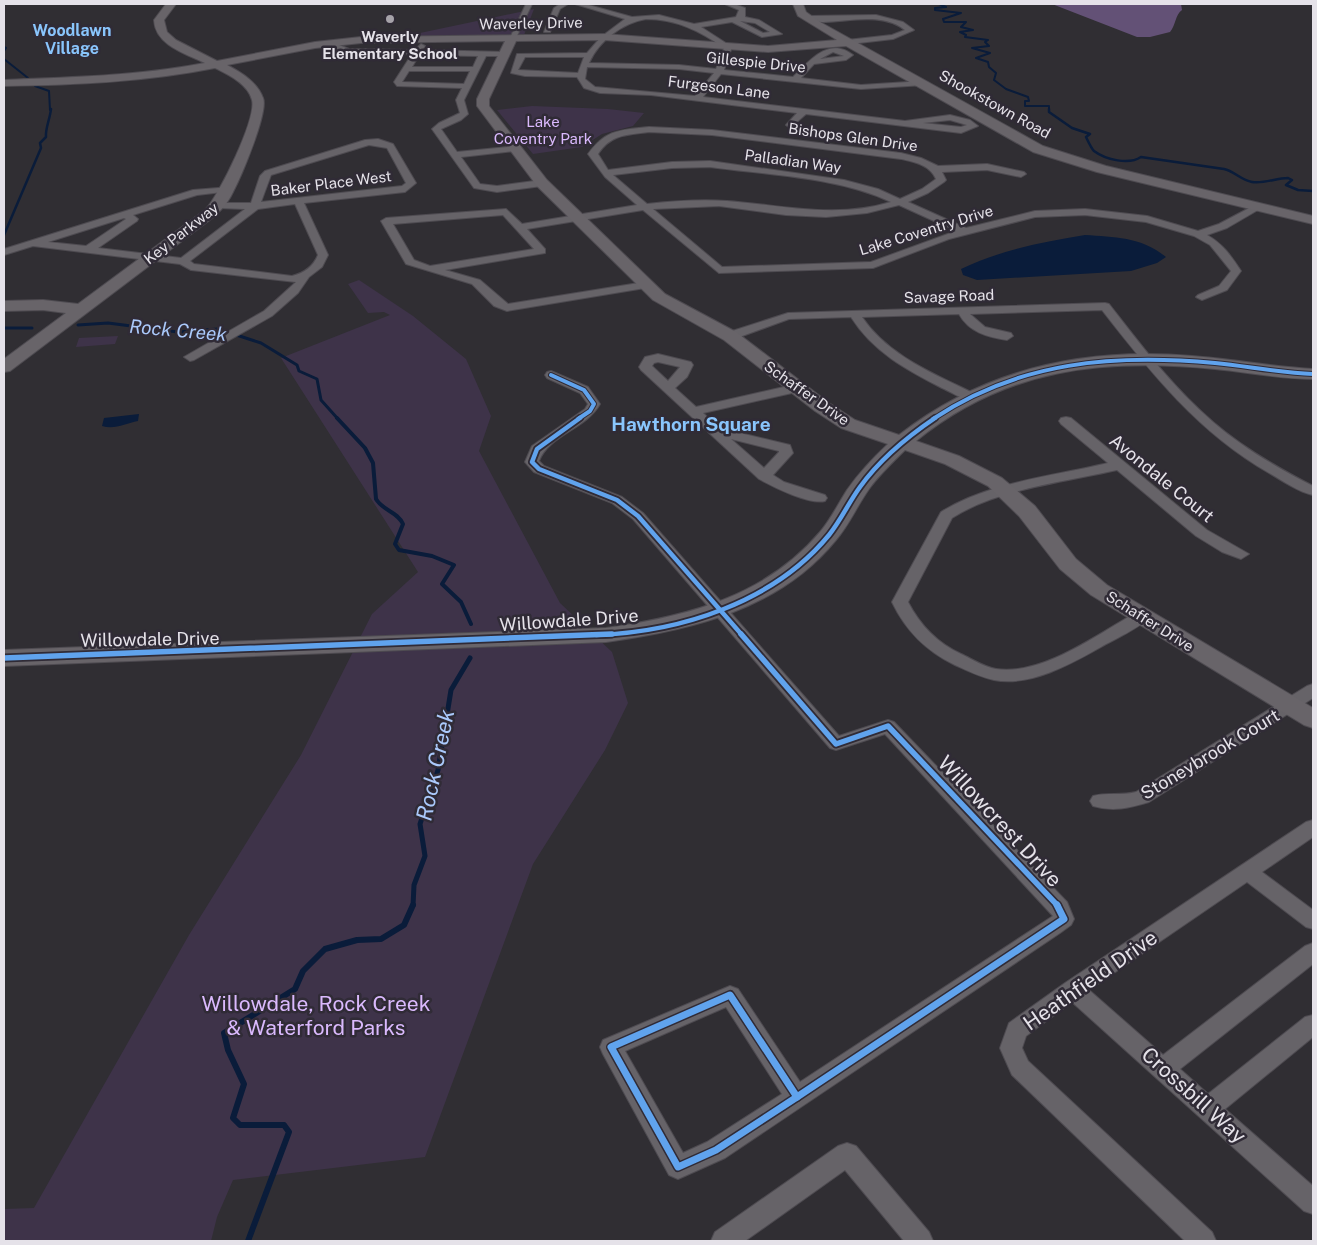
<svg xmlns="http://www.w3.org/2000/svg" width="1317" height="1245" viewBox="0 0 1317 1245" font-family="'Public Sans',sans-serif">
<style>
.green{fill:#3e3349}
.forest{fill:#635176}
.water{fill:#0a1c3a}
.lines{fill:none;stroke-linecap:round;stroke-linejoin:round}
.stream-far5{stroke:#0a1c3a;stroke-width:2}
.stream-far4{stroke:#0a1c3a;stroke-width:2.5}
.stream-far3{stroke:#0a1c3a;stroke-width:3}
.stream-far2{stroke:#0a1c3a;stroke-width:4}
.stream-far1{stroke:#0a1c3a;stroke-width:5}
.stream{stroke:#0a1c3a;stroke-width:6}
.street-casing{stroke:#4e4b51;stroke-width:2}
.secondary-casing{stroke:#4e4b51;stroke-width:2}
.street{fill:#666368;fill-rule:evenodd}
.secondary{fill:#686469;fill-rule:evenodd}
.cycleway-far3-casing{stroke:#302b36;stroke-width:6}
.cycleway-far2-casing{stroke:#302b36;stroke-width:8}
.cycleway-far1-casing{stroke:#302b36;stroke-width:9}
.cycleway-casing{stroke:#302b36;stroke-width:10}
.cycleway-far3{stroke:#60a3ed;stroke-width:4}
.cycleway-far2{stroke:#60a3ed;stroke-width:4.5}
.cycleway-far1{stroke:#60a3ed;stroke-width:5.5}
.cycleway{stroke:#60a3ed;stroke-width:7}
.poi-dot{fill:#a6a3a9;stroke:#302b36;stroke-width:2}
.labels{text-anchor:middle;dominant-baseline:central;stroke-width:5;stroke-linejoin:round;paint-order:stroke}
.far-street-label{font-size:15px;fill:#e5e2e9;stroke:#302b36}
.far-poi-label{font-size:15px;font-weight:bold;fill:#e5e2e9;stroke:#302b36}
.far-park-label{font-size:15px;fill:#dab9fd;stroke:#302b36}
.far-neighbourhood-label{font-size:16px;font-weight:bold;fill:#89c5fc;stroke:#302b36}
.street-label{font-size:18px;fill:#e5e2e9;stroke:#302b36}
.water-label{font-size:19px;font-style:italic;fill:#aac9fb;stroke:#302b36}
.neighbourhood-label{font-size:19px;font-weight:bold;fill:#89c5fc;stroke:#302b36}
.near-street-label{font-size:21px;fill:#e5e2e9;stroke:#302b36}
.near-park-label{font-size:21px;fill:#dab9fd;stroke:#302b36}
.near-water-label{font-size:22px;font-style:italic;fill:#aac9fb;stroke:#302b36}
</style>
<rect width="100%" height="100%" fill="#302e33"/>
<g class="green">
<polygon points="534,9 524,35 401,37"/>
<polygon points="532,106 608,109 644,113 633,126 602,134 582,147 533,154 497,110"/>
<polygon points="359,280 413,316 466,359 491,416 479,451 560,603 612,652 628,703 605,750 533,864 425,1157 233,1180 217,1217 211,1241 4,1241 4,1209 34,1208 189,935 301,755 372,614 418,572 281,358 390,315 384,312 368,313 348,284"/>
<polygon points="118,336 115,344 76,347 79,338"/>
</g>
<path class="forest" d="M1052 4H1181L1182 10C1175 15 1176 25 1170 32L1150 37H1137Z"/>
<g class="water">
<path d="M1085 235C1114 237 1142 237 1166 257L1157 263 1131 271 977 280 963 275 961 269C1001 250 1042 242 1085 235Z"/>
<path d="M139 414 138 421C126 423 115 430 102 426L104 418Z"/>
</g>
<g class="lines">
<g class="stream-far5">
<polyline points="939,4 946,7 935,8 935,10 961,13 943,19 944,22 966,22 961,27 973,30 960,32 966,35 965,37 988,40 985,42 989,46 972,48 990,53 976,58 988,62 989,67 996,73 994,80 1006,89 1028,97 1029,101 1025,101 1025,106 1049,106 1049,110"/>
<polyline points="4,47 6,48 4,51"/>
<polyline points="4,59 28,78"/>
<polyline points="35,86 49,91 50,110"/>
</g>
<g class="stream-far4">
<path d="M1049 109V112L1072 128 1090 134 1086 137C1088 141 1091 148 1094 151 1106 160 1129 165 1141 157L1224 169C1234 171 1241 180 1252 182 1264 184 1276 178 1288 178L1292 180 1286 185 1298 190 1313 191"/>
<path d="M4 235 41 148 40 143 46 137C45 129 50 119 51 109"/>
</g>
<g class="stream-far3">
<polyline points="78,325 108,323 178,332 218,329 261,343 297,365 299,371 317,379 321,400 338,419"/>
<polyline points="4,328 32,328"/>
</g>
<path class="stream-far2" d="M337 418 365 448 373 463 376 499C383 511 397 511 403 524L395 544 399 550 432 556 454 565 442 584 461 602 471 624"/>
<polyline class="stream-far1" points="413,906 414,885 425,856 420,824 438,770 451,690 470,658"/>
<polyline class="stream" points="248,1241 289,1132 284,1125 240,1125 233,1118 244,1084 228,1050 224,1033 295,989 303,971 325,949 357,940 381,939 404,925 413,905"/>
<defs>
<g id="street">
<polygon points="526,4 532,4 516,38 509,40"/>
<polygon points="560,4 568,4 560,9 550,32 544,32 554,8"/>
<path d="M575 4H585L632 17 659 15 694 24 736 17 739 10 725 4H734L745 8V17L759 20 782 34 762 37 732 22 701 27 732 47 724 70 793 77C809 61 829 36 853 55L846 60 814 64 801 78 861 85 924 81 928 83 924 85 861 89 721 74 703 97 905 121 950 115 970 120 978 126 961 133 806 114 790 128 786 125 797 113 651 95 600 93 584 88 577 77 525 76 511 73 517 54 587 53 601 37 625 19ZM646 19C676 19 700 31 724 48L716 69 679 65 589 63C599 41 622 23 646 19ZM740 21 755 23 770 32 763 33ZM833 52 844 56 820 59ZM525 57H584L578 73 518 70ZM587 67 679 69 714 73 695 96 595 87 585 79ZM950 120 967 125 961 127 923 123Z"/>
<path d="M876 15 903 22 914 30 893 39 850 44H847V40L892 35 905 30C875 6 825 31 804 18L807 16Z"/>
<path d="M329 41 349 49 415 50 421 44 425 46 422 50 506 52V56H486L464 100 468 114 461 120 441 129 457 152 518 146 519 148 515 151 461 157 480 184 497 186 542 180 547 183 542 186 497 192 474 188 432 129 439 123 460 113 456 100 462 88 397 86 394 82 412 54C389 54 342 59 325 43ZM419 55 478 56 473 67H412ZM409 71H470L464 84 402 82Z"/>
<path d="M649 127 712 130 901 153 921 158 938 166 987 164 1024 172 1026 174 1021 177 987 170 942 172 946 180 944 182 928 193 908 202 966 228 1035 211 1085 209 1147 216 1198 231 1219 224 1255 205 1263 207 1227 228 1207 235C1223 244 1231 256 1241 271L1227 290 1202 300 1196 297 1198 295 1219 286 1231 271 1210 245 1194 236 1146 222 1085 215 1035 217 949 239 873 268 719 273 643 210 527 229 545 249V253L445 270 480 280 508 304 645 282 651 285 645 288 507 311 494 306 472 284 406 264 381 221 386 218 506 209 522 224 637 205 605 177 588 154C606 129 621 130 649 127ZM649 132 712 135 901 159C915 162 930 165 936 179L922 189 900 199 878 189 844 180 710 161 672 162 608 170 598 154C611 134 627 135 649 132ZM710 167C768 175 837 177 891 202 836 219 782 205 727 201 701 199 674 201 647 204L613 175 672 168ZM899 205 956 231 871 262 722 267 653 209 719 206 786 215 826 217 867 213ZM503 215 534 249 430 266 414 260 393 224Z"/>
<path d="M378 139 393 144 416 183 405 192 304 203 328 255 322 267 309 277 298 293 272 316 194 360 190 361 184 357 264 311 296 282 191 270 180 264 33 246 4 255V249L193 190 231 187V191L197 195 133 215 138 219 137 221 98 248 181 258 245 209 219 208 214 205 216 203H251L260 176 265 171 365 140ZM369 145 387 148 406 183 402 186 261 202 271 175ZM295 204 318 255C313 267 304 273 292 276L194 264 190 261 258 209ZM124 218 126 219 86 246 48 242Z"/>
<path d="M1105 303 1109 304C1141 345 1173 388 1213 422 1243 448 1278 468 1313 486V495C1298 492 1283 481 1269 473 1199 433 1151 373 1102 310L970 314 985 327 1011 333 1013 336 1007 340C987 337 969 332 959 314L862 317C888 356 935 374 975 394L976 397 975 400 970 401C960 398 951 392 942 388 907 370 873 352 851 317L789 319 734 339H726L724 336 726 333 788 313Z"/>
<path d="M658 354 691 362 693 365 687 377 675 388 696 407 797 384 801 385 803 388 801 391 703 413 719 428 790 445 793 453 773 475 784 482 825 495 827 498 825 501C810 505 773 487 759 479L641 370 639 367 645 357ZM658 362 680 367 668 381 652 366 654 363ZM731 439 779 451V452L764 468Z"/>
<path d="M551 371 588 387 600 404C586 429 549 435 539 461L544 466 622 497 643 513 839 736 888 720 894 722 1067 902 1074 919 1071 925 1060 933 725 1158 678 1179 669 1175 603 1054 600 1047 603 1040 730 986 738 989 800 1082 1053 916 885 734 836 750 830 748 633 519 612 503 534 472 525 462 532 446 585 409 588 404 580 393 547 378 545 375 547 372ZM726 1007 782 1094 707 1142 683 1153 625 1051Z"/>
<path d="M1066 417 1071 418 1207 530 1249 554 1241 559 1222 552 1196 536 1117 470C1065 482 997 489 952 518L908 602C920 625 937 643 961 654 972 659 984 667 996 669 1041 676 1097 635 1135 613H1147L1149 617C1142 627 1113 640 1101 647 1071 664 1030 687 994 680 980 677 968 671 955 665 926 651 906 631 892 602L941 512C988 482 1055 476 1108 463L1061 424 1059 421 1061 418Z"/>
<path d="M1313 684V698L1149 802C1129 808 1113 812 1093 806L1090 801 1093 796C1107 792 1120 796 1136 792L1307 686Z"/>
<polygon points="1313,820 1313,837 1262,872 1313,910 1313,929 1306,927 1247,882 1089,990 1163,1055 1305,946 1313,943 1313,964 1180,1069 1208,1094 1305,1017 1313,1015 1313,1037 1225,1109 1313,1186 1313,1214 1304,1211 1072,1002 1026,1036 1022,1048 1028,1061 1212,1232 1216,1241 1185,1241 1012,1075 1000,1048 1009,1023 1065,983 1306,822"/>
<polygon points="847,1143 856,1146 929,1232 933,1241 904,1241 845,1170 745,1241 711,1241 715,1232 838,1146"/>
</g>
<path id="secondary" d="M166 4H176L164 20 167 32 176 40 217 61 315 42 361 37 604 34 768 46 837 40 798 16 793 4H803L806 12 820 22 1043 146 1106 166 1313 216V224L1097 172 1033 152 846 46 768 52 604 40 516 41 489 99V106L547 180 665 294 736 332 829 403 855 420 899 435C985 368 1086 347 1192 356 1233 359 1273 367 1313 369V379C1280 379 1247 372 1215 369 1103 358 1006 368 916 441L959 456 1002 478 1035 506 1076 559 1107 585 1313 708V728L1304 725 1091 595 1060 569 1019 516 988 486 945 464 905 450C892 463 879 475 869 489 857 506 849 525 836 540 779 610 691 630 606 642L4 666V650L606 628C687 616 765 597 820 532 831 519 838 504 847 490 859 473 873 458 888 444L841 428 815 411 724 340 653 300 537 186 477 106V99L505 41 361 43 315 48 227 65C242 73 257 82 263 98 269 111 241 177 233 192 229 201 222 209 215 216L10 371 4 372V359L66 313 43 310 4 311V301L43 300 78 304 205 210C219 196 257 118 252 100 248 84 229 75 215 68 145 82 75 85 4 86V80C71 77 139 76 205 63 186 54 155 45 154 20Z"/>
</defs>
<use href="#street" class="street-casing"/>
<use href="#secondary" class="secondary-casing"/>
<use href="#street" class="street"/>
<use href="#secondary" class="secondary"/>
<defs>
<g id="cycleway-far3">
<polyline points="551,375 584,390 594,404 590,411 578,419"/>
<path d="M933 419C1020 361 1113 354 1215 363 1247 366 1280 373 1313 374"/>
</g>
<g id="cycleway-far2">
<polyline points="580,418 537,449 532,462 539,469 617,500 638,516 742,635"/>
<path d="M596 635C681 632 774 602 829 535 841 520 849 502 860 487 880 459 907 437 935 418"/>
</g>
<g id="cycleway-far1">
<polyline points="741,634 836,744 888,726 1058,906"/>
<polyline points="4,658 612,634"/>
</g>
<g id="cycleway">
<polygon points="730,995 797,1097 716,1150 678,1167 611,1047"/>
<polyline points="797,1097 1064,919 1057,905"/>
</g>
</defs>
<use href="#cycleway-far3" class="cycleway-far3-casing"/>
<use href="#cycleway-far2" class="cycleway-far2-casing"/>
<use href="#cycleway-far1" class="cycleway-far1-casing"/>
<use href="#cycleway" class="cycleway-casing"/>
<use href="#cycleway-far3" class="cycleway-far3"/>
<use href="#cycleway-far2" class="cycleway-far2"/>
<use href="#cycleway-far1" class="cycleway-far1"/>
<use href="#cycleway" class="cycleway"/>
</g>
<circle class="poi-dot" cx="390" cy="19" r="5"/>
<g class="labels">
<g class="far-street-label">
<text transform="translate(531 23) rotate(-1)">Waverley Drive</text>
<text transform="translate(756 62) rotate(6)">Gillespie Drive</text>
<text transform="translate(719 87) rotate(7)">Furgeson Lane</text>
<text transform="translate(995 104) rotate(29)">Shookstown Road</text>
<text transform="translate(853 137) rotate(8)">Bishops Glen Drive</text>
<text transform="translate(793 161) rotate(8)">Palladian Way</text>
<text transform="translate(331 183) rotate(-7)">Baker Place West</text>
<text transform="translate(926 230) rotate(-17)">Lake Coventry Drive</text>
<text transform="translate(181 233) rotate(-38)">Key Parkway</text>
<text transform="translate(949 296) rotate(-2)">Savage Road</text>
<text transform="translate(807 393) rotate(35)">Schaffer Drive</text>
<text transform="translate(1150 621) rotate(32)">Schaffer Drive</text>
</g>
<g class="far-poi-label">
<text x="390" y="36">Waverly<tspan x="390" dy="17">Elementary School</tspan></text>
</g>
<g class="far-park-label">
<text x="543" y="121">Lake<tspan x="543" dy="17">Coventry Park</tspan></text>
</g>
<g class="far-neighbourhood-label">
<text x="72" y="30">Woodlawn<tspan x="72" dy="18">Village</tspan></text>
</g>
<g class="street-label">
<text transform="translate(1162 478) rotate(39)">Avondale Court</text>
<text transform="translate(569 620) rotate(-4)">Willowdale Drive</text>
<text transform="translate(150 639) rotate(-1)">Willowdale Drive</text>
<text transform="translate(1210 754) rotate(-31)">Stoneybrook Court</text>
</g>
<g class="water-label">
<text transform="translate(178 330) rotate(5)">Rock Creek</text>
</g>
<g class="neighbourhood-label">
<text x="691" y="424">Hawthorn Square</text>
</g>
<g class="near-street-label">
<text transform="translate(1000 821) rotate(47)">Willowcrest Drive</text>
<text transform="translate(1090 980) rotate(-35)">Heathfield Drive</text>
<text transform="translate(1194 1095) rotate(42)">Crossbill Way</text>
</g>
<g class="near-park-label">
<text x="316" y="1003">Willowdale, Rock Creek<tspan x="316" dy="24">&amp; Waterford Parks</tspan></text>
</g>
<g class="near-water-label">
<text transform="translate(435 765) rotate(-78)">Rock Creek</text>
</g>
</g>
<rect width="1317" height="1245" fill="none" stroke="#e5e2e9" stroke-width="10"/>
</svg>
